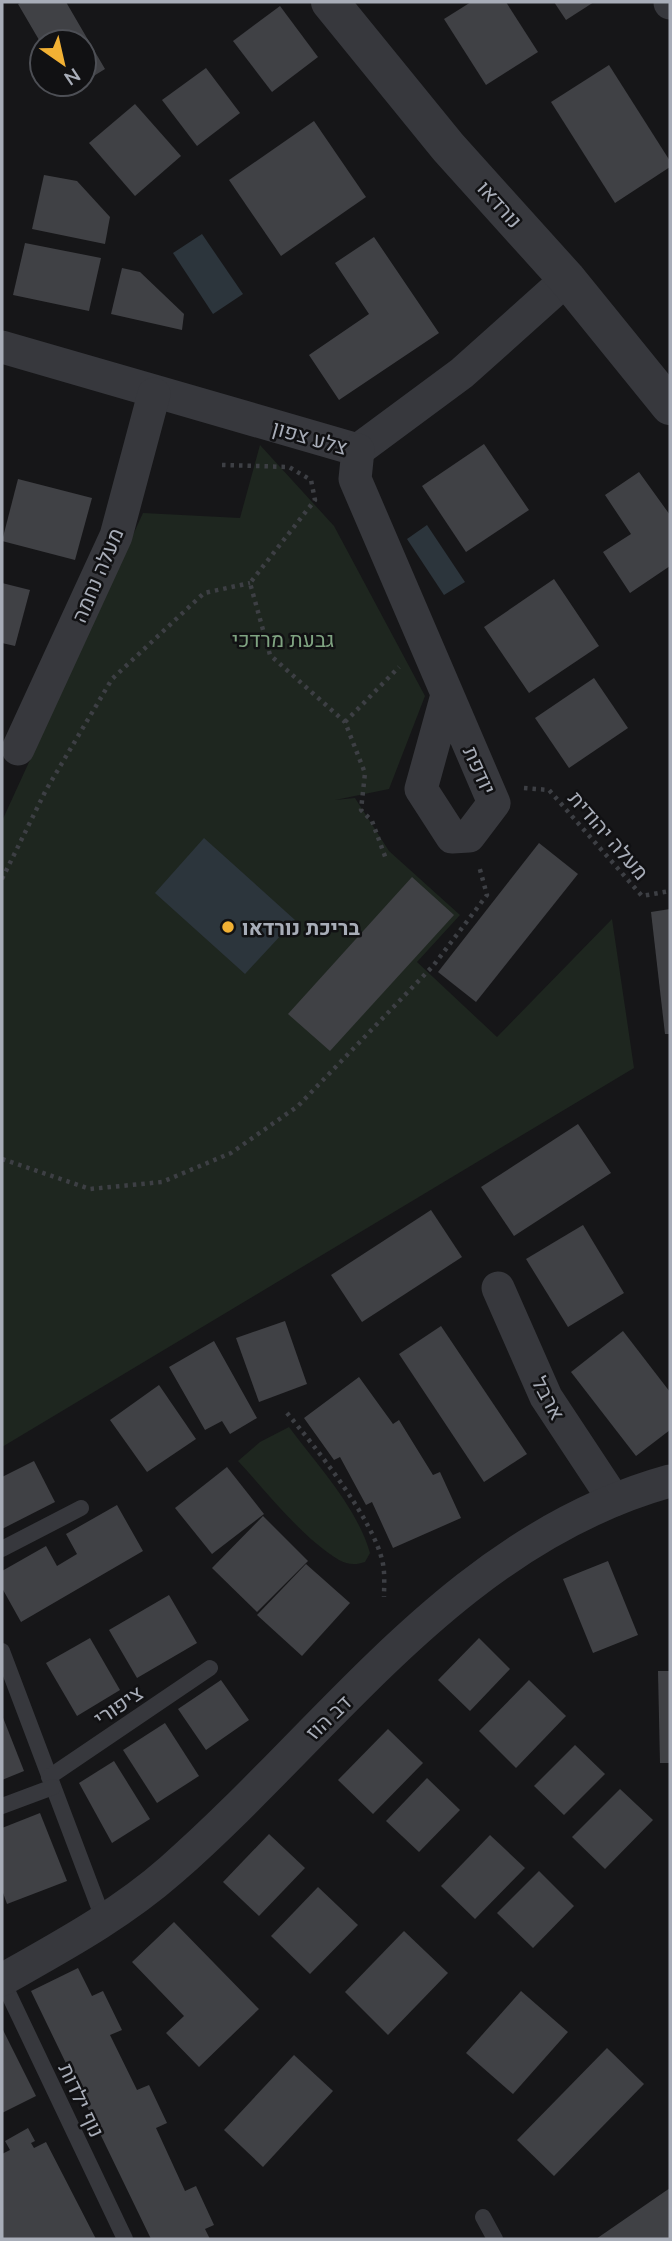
<svg xmlns="http://www.w3.org/2000/svg" width="672" height="2241" viewBox="0 0 672 2241" font-family="Mulish,Heebo,sans-serif">
<style>
.green{fill:#1e261f}
.water{fill:#2c353c}
.building{fill:#404145}
.lines{fill:none;stroke-linecap:round;stroke-linejoin:round}
.path{stroke:#3d3f44;stroke-width:4.5;stroke-dasharray:3.5 5;stroke-linecap:butt}
.service{stroke:#37383d;stroke-width:16}
.minor{stroke:#37383d;stroke-width:33}
.tertiary{stroke:#37383d;stroke-width:38}
.poi-dot{fill:#f2b134;stroke:#111113;stroke-width:2.5}
.labels{text-anchor:middle;dominant-baseline:central;stroke-width:5;stroke-linejoin:round;paint-order:stroke}
.street-label{font-size:21px;fill:#a8adb8;stroke:#111113}
.park-label{font-size:21px;fill:#7fa381;stroke:#111113}
.poi-label{font-size:21px;font-weight:bold;fill:#a8adb8;stroke:#111113;text-anchor:start}
</style>
<rect width="100%" height="100%" fill="#161618"/>
<g class="green">
<polygon points="260,445 334,526 425,696 389,789 335,800 355,798 389,851 460,915 417,962 497,1037 612,919 634,1068 2,1447 2,821 143,513 240,518"/>
<path d="M289 1427C317 1465 357 1507 370 1553L365 1562C356 1565 348 1565 339 1560 300 1536 269 1494 238 1461L260 1442Z"/>
</g>
<g class="water">
<polygon points="202,234 243,294 213,314 173,253"/>
<polygon points="427,525 465,582 444,595 407,539"/>
<polygon points="204,838 295,920 245,974 155,893"/>
</g>
<g class="building">
<polygon points="22,2 66,2 105,69 84,82 84,42 42,42 42,45 18,4"/>
<polygon points="471,2 506,2 538,52 486,85 444,19"/>
<polygon points="554,2 594,2 566,20"/>
<polygon points="280,6 318,57 272,92 233,41"/>
<polygon points="609,65 670,161 670,167 615,203 551,102"/>
<polygon points="206,68 240,113 197,146 162,100"/>
<polygon points="135,104 181,156 135,196 89,143"/>
<polygon points="314,121 366,197 281,256 229,180"/>
<polygon points="44,175 77,181 110,217 105,244 32,229"/>
<polygon points="374,237 439,333 339,400 309,355 369,314 335,263"/>
<polygon points="25,243 101,258 89,311 13,295"/>
<polygon points="122,268 140,272 184,314 182,330 111,314"/>
<polygon points="484,444 529,510 466,552 422,486"/>
<polygon points="639,472 670,515 670,566 630,593 603,552 631,534 605,495"/>
<polygon points="18,479 92,498 75,560 2,541"/>
<polygon points="554,579 599,646 529,693 484,627"/>
<polygon points="2,583 30,590 15,646 2,643"/>
<polygon points="594,678 628,728 569,768 535,718"/>
<polygon points="539,843 578,874 476,1002 438,972"/>
<polygon points="412,877 454,915 330,1051 288,1014"/>
<polygon points="670,909 670,1034 665,1034 651,912"/>
<polygon points="578,1124 611,1173 514,1236 481,1187"/>
<polygon points="431,1210 462,1257 362,1322 331,1275"/>
<polygon points="583,1225 624,1293 568,1327 526,1259"/>
<polygon points="285,1321 307,1384 259,1402 236,1338"/>
<polygon points="441,1326 527,1454 484,1482 399,1354"/>
<polygon points="623,1331 670,1392 670,1430 636,1456 571,1372"/>
<polygon points="214,1341 257,1418 230,1434 222,1421 205,1430 169,1367"/>
<polygon points="359,1377 393,1424 399,1420 433,1475 440,1472 461,1518 393,1548 372,1502 366,1505 340,1457 334,1460 304,1418"/>
<polygon points="159,1385 196,1439 147,1472 110,1420"/>
<polygon points="34,1461 55,1502 2,1529 2,1477"/>
<polygon points="227,1467 264,1514 212,1554 175,1508"/>
<polygon points="117,1505 143,1551 21,1622 2,1588 2,1571 46,1546 57,1566 77,1554 66,1534"/>
<polygon points="263,1516 308,1561 257,1612 212,1568"/>
<polygon points="608,1561 638,1635 593,1653 563,1579"/>
<polygon points="306,1564 350,1603 302,1656 257,1615"/>
<polygon points="169,1595 197,1643 137,1678 109,1630"/>
<polygon points="90,1638 120,1690 77,1716 46,1663"/>
<polygon points="479,1638 510,1669 470,1711 438,1680"/>
<polygon points="658,1671 670,1671 670,1763 660,1763"/>
<polygon points="221,1680 249,1720 206,1750 178,1709"/>
<polygon points="529,1680 566,1716 516,1768 479,1731"/>
<polygon points="2,1715 24,1771 2,1780"/>
<polygon points="165,1723 199,1776 157,1803 123,1750"/>
<polygon points="388,1729 423,1763 373,1814 338,1780"/>
<polygon points="575,1745 605,1774 564,1815 534,1786"/>
<polygon points="114,1761 150,1819 112,1843 79,1783"/>
<polygon points="427,1778 460,1810 419,1852 386,1821"/>
<polygon points="620,1789 653,1820 605,1869 572,1837"/>
<polygon points="40,1813 67,1881 7,1904 2,1890 2,1828"/>
<polygon points="269,1834 305,1868 259,1916 223,1882"/>
<polygon points="490,1835 525,1868 475,1919 441,1886"/>
<polygon points="539,1871 574,1906 533,1948 497,1913"/>
<polygon points="318,1887 358,1925 310,1974 271,1936"/>
<polygon points="174,1922 259,2009 199,2067 166,2033 184,2016 132,1962"/>
<polygon points="404,1931 448,1973 388,2035 345,1992"/>
<polygon points="78,1968 92,1996 103,1991 122,2030 110,2035 137,2090 149,2085 167,2123 156,2128 185,2191 196,2186 214,2225 205,2229 210,2239 151,2239 31,1991"/>
<polygon points="521,1991 568,2032 513,2094 466,2053"/>
<polygon points="2,2028 36,2096 2,2113"/>
<polygon points="607,2048 644,2084 554,2176 517,2140"/>
<polygon points="294,2055 333,2091 263,2167 224,2130"/>
<polygon points="28,2128 35,2141 31,2143 34,2148 46,2142 96,2239 2,2239 2,2154 10,2150 5,2141"/>
<polygon points="670,2188 670,2239 596,2239"/>
</g>
<g class="lines">
<g class="path">
<polyline points="222,465 289,467 311,480 315,500 250,583 270,655 345,722 365,773 361,810 372,821 386,859"/>
<polyline points="345,722 399,667"/>
<polyline points="524,788 549,790 642,896 670,891"/>
<polyline points="2,879 46,790 112,679 204,593 250,583"/>
<polyline points="2,1159 90,1189 162,1182 231,1153 298,1106 433,966 487,895 479,866"/>
<path d="M287 1413C316 1448 375 1521 383 1564 385 1575 384 1587 384 1597"/>
</g>
<g class="service">
<polyline points="2,1549 81,1508"/>
<polyline points="2,1651 104,1921"/>
<polyline points="49,1777 210,1668"/>
<polyline points="2,1806 53,1787"/>
<polyline points="2,1980 125,2239"/>
<polyline points="483,2217 495,2239"/>
</g>
<g class="minor">
<polyline points="670,2 670,3"/>
<polyline points="2,347 358,450 462,373 567,279"/>
<polyline points="358,450 355,479 494,803 469,836 452,837 421,789 447,695"/>
<polyline points="18,749 116,536 154,394"/>
<polyline points="498,1288 546,1397 614,1500"/>
<path d="M2 1980C60 1947 120 1915 171 1870 330 1731 456 1540 670 1481"/>
</g>
<polyline class="tertiary" points="330,2 448,147 567,279 670,406"/>
</g>
<circle class="poi-dot" cx="228" cy="927" r="7"/>
<g class="labels">
<g class="street-label">
<text transform="translate(500 204) rotate(48)">נורדאו</text>
<text transform="translate(310 437) rotate(16)">צלע צפון</text>
<text transform="translate(97 575) rotate(-67)">מעלה נחמה</text>
<text transform="translate(480 770) rotate(66)">יודפת</text>
<text transform="translate(609 835) rotate(49)">מעלה יהודית</text>
<text transform="translate(549 1398) rotate(62)">ארבל</text>
<text transform="translate(118 1705) rotate(-34)">ציפורי</text>
<text transform="translate(328 1717) rotate(-44)">דב הוז</text>
<text transform="translate(82 2100) rotate(65)">נוף ילדות</text>
</g>
<g class="park-label">
<text x="283" y="639">גבעת מרדכי</text>
</g>
<g class="poi-label">
<text x="242" y="927">בריכת נורדאו</text>
</g>
</g>
<rect width="672" height="2241" fill="none" stroke="#a8adb8" stroke-width="7"/>
<g transform="translate(63 63) rotate(146)"><circle r="33" fill="#111113" stroke="#4d4f55" stroke-width="2"/>
<path d="M0-5L12 26L0 18L-12 26Z" fill="#f2b134"/>
<text y="-10" font-size="19" font-weight="bold" text-anchor="middle" fill="#a8adb8">N</text>
</g>
</svg>
